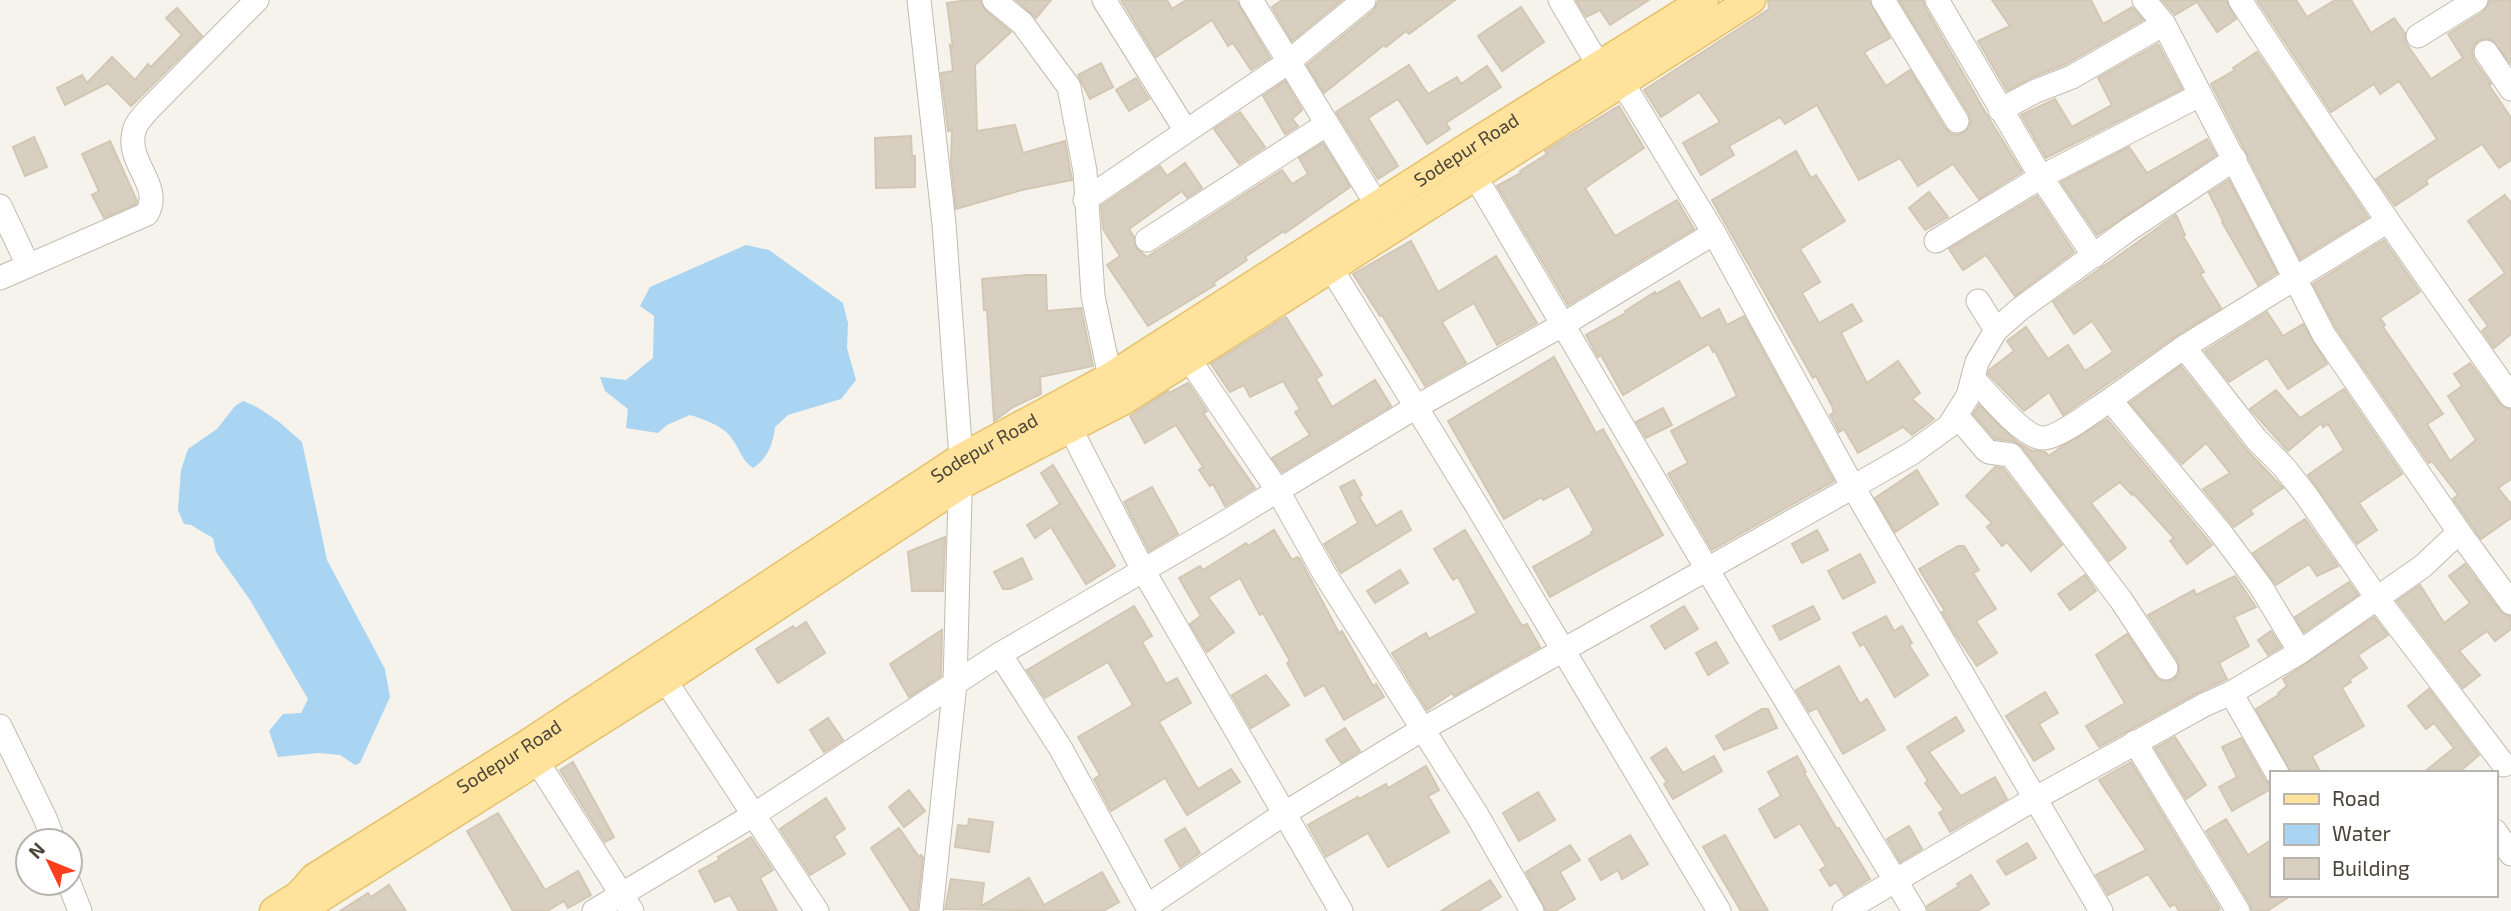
<svg xmlns="http://www.w3.org/2000/svg" width="2511" height="911" viewBox="0 0 2511 911" font-family="'Exo 2',sans-serif">
<style>
.water{fill:#a9d4f2}
.building{fill:#d8cfc1;stroke:#d3c7b4;stroke-width:2}
.lines{fill:none;stroke-linecap:round;stroke-linejoin:round}
.minor-casing{stroke:#c2bbae;stroke-width:25}
.major-casing{stroke:#e6c16a;stroke-width:31}
.minor{stroke:#fff;stroke-width:23}
.major{stroke:#ffe39c;stroke-width:28}
.labels{text-anchor:middle;dominant-baseline:central;stroke-width:7;stroke-linejoin:round;paint-order:stroke}
.street-label{font-size:19px;fill:#4b4439;stroke:#fff}
</style>
<rect width="100%" height="100%" fill="#f6f3ec"/>
<g class="water">
<path d="M746 245 769 250 843 303 848 323 847 348 856 380 841 399 788 415 775 427C773 444 768 458 753 468 741 460 739 447 730 436 721 425 703 419 690 415L667 425 658 433 626 428 628 409 605 391 600 377 626 380 653 358 654 316 640 306 650 287Z"/>
<polygon points="243,401 257,407 278,421 302,442 327,560 385,669 390,697 360,763 355,765 340,755 319,753 278,757 269,731 283,714 301,713 308,699 250,600 216,552 213,538 191,525 184,524 178,510 181,470 188,449 217,429 235,406"/>
</g>
<g class="building">
<polygon points="967,0 980,0 985,10 1011,32 975,65 977,131 1015,125 1023,153 1065,141 1072,180 1022,190 956,209 951,162 952,130 948,131 941,73 953,71 950,45 953,48 947,3"/>
<polygon points="1016,0 1051,0 1036,18"/>
<polygon points="1121,0 1167,0 1172,9 1186,0 1236,0 1270,58 1251,70 1233,43 1228,46 1212,20 1156,57"/>
<polygon points="1282,0 1342,0 1292,41 1272,7"/>
<polygon points="1379,0 1455,0 1409,34 1406,31 1386,47 1384,45 1324,93 1307,65 1373,11"/>
<polygon points="1576,0 1649,0 1610,25 1600,10 1586,17"/>
<polygon points="1768,0 1869,0 1890,38 1864,52 1886,86 1910,70 1945,128 1951,134 1958,135 1969,128 1971,121 1969,114 1899,0 1923,0 1925,7 1988,117 2022,172 1979,199 1953,164 1918,186 1900,158 1859,180 1817,105 1785,124 1780,117 1729,146 1734,155 1701,175 1683,143 1720,122 1699,92 1661,117 1644,90 1769,9"/>
<polygon points="1992,0 2091,0 2103,24 2132,7 2143,20 2066,64 2031,78 2007,91 1978,41 2010,26"/>
<polygon points="2162,0 2226,0 2236,19 2217,32 2197,2 2175,15"/>
<polygon points="2257,0 2296,0 2307,17 2335,0 2351,0 2371,33 2394,18 2405,33 2406,43 2431,79 2463,58 2448,34 2483,12 2490,0 2511,0 2511,64 2491,39 2479,40 2474,45 2472,52 2474,60 2491,84 2489,85 2511,118 2511,160 2499,168 2482,144 2426,180 2428,184 2395,206 2376,179 2437,139 2399,81 2380,94 2374,84 2331,112"/>
<polygon points="1521,7 1544,42 1502,71 1478,36"/>
<polygon points="177,8 202,36 131,106 108,83 65,105 57,88 82,75 87,83 112,57 135,80 148,64 151,67 182,35 166,18"/>
<polygon points="2158,44 2182,89 2046,158 2021,115 2055,99 2072,127 2112,105 2098,78"/>
<polygon points="2257,52 2368,217 2300,259 2211,84 2235,70 2233,68"/>
<polygon points="1101,63 1113,87 1090,99 1078,75"/>
<polygon points="1409,65 1428,94 1457,77 1461,84 1487,66 1501,87 1446,123 1450,129 1427,144 1398,99 1368,118 1398,166 1378,179 1336,112"/>
<polygon points="1136,78 1149,99 1129,111 1116,90"/>
<polygon points="1285,81 1302,110 1292,119 1298,126 1285,134 1263,96"/>
<polygon points="1619,106 1644,148 1585,188 1615,236 1677,200 1694,229 1568,305 1497,186 1521,173 1520,171 1547,154 1545,151"/>
<polygon points="1240,112 1265,147 1239,164 1214,129"/>
<polygon points="911,136 912,156 915,156 915,187 876,188 875,138"/>
<polygon points="34,137 47,167 25,176 13,147"/>
<polygon points="2207,139 2216,155 2097,235 2061,182 2129,147 2147,173"/>
<polygon points="110,141 137,201 136,204 104,218 92,195 99,191 82,154"/>
<polygon points="1323,143 1350,187 1285,233 1284,231 1245,257 1247,260 1213,283 1215,285 1148,326 1107,265 1120,256 1103,229 1101,206 1160,166 1167,176 1185,163 1202,188 1187,198 1182,191 1129,229 1134,237 1136,248 1147,257 1282,170 1292,184 1308,174 1299,158"/>
<polygon points="1796,151 1811,178 1816,175 1845,221 1800,249 1820,282 1802,293 1819,323 1852,304 1862,321 1841,333 1867,383 1898,361 1920,393 1912,399 1934,419 1912,435 1903,427 1858,453 1844,429 1839,432 1830,415 1834,413 1832,406 1816,376 1813,378 1712,200"/>
<polygon points="2229,180 2277,273 2258,285 2222,222 2223,221 2209,193"/>
<polygon points="1929,192 1948,217 1925,230 1909,208"/>
<polygon points="2505,195 2511,203 2511,334 2494,348 2482,331 2488,326 2469,300 2505,273 2468,221"/>
<polygon points="2037,196 2074,252 2015,296 1986,255 1963,270 1949,249"/>
<polygon points="2176,215 2185,235 2183,236 2204,272 2200,274 2221,308 2176,336 2063,415 2049,392 2024,411 1988,374 1989,370 2014,351 2007,341 2026,327 2048,359 2068,345 2085,371 2113,352 2092,321 2074,334 2053,302"/>
<polygon points="2384,240 2420,292 2380,318 2385,325 2383,327 2443,414 2427,424 2450,461 2476,440 2448,396 2462,386 2454,374 2470,363 2500,404 2511,410 2511,479 2498,488 2511,504 2511,518 2481,539 2453,499 2458,495 2432,461 2429,463 2336,328 2313,284"/>
<polygon points="1411,241 1438,292 1496,256 1537,323 1497,345 1474,303 1442,322 1466,363 1425,386 1382,315 1380,316 1353,274"/>
<polygon points="1027,275 1046,275 1047,311 1081,308 1093,366 1040,377 1041,394 1013,407 994,421 987,310 984,310 982,279"/>
<polygon points="1679,281 1701,319 1719,309 1727,325 1744,316 1834,481 1712,550 1668,474 1688,463 1671,431 1737,396 1715,351 1713,352 1709,344 1623,395 1601,355 1598,357 1586,335 1626,313 1625,311 1655,292 1656,294"/>
<polygon points="2267,312 2283,336 2303,324 2327,364 2288,389 2267,358 2229,382 2205,351"/>
<polygon points="1286,317 1322,375 1316,379 1332,407 1375,380 1391,406 1282,472 1272,458 1310,435 1295,412 1300,409 1283,381 1250,397 1244,385 1230,392 1211,364"/>
<polygon points="1554,357 1596,433 1603,429 1663,535 1550,597 1533,567 1592,534 1591,532 1594,530 1569,486 1543,500 1542,497 1504,519 1448,421"/>
<polygon points="2181,366 2245,448 2283,488 2250,510 2253,514 2234,527 2203,489 2230,473 2206,443 2182,464 2130,403"/>
<polygon points="1188,383 1207,411 1203,413 1255,488 1225,506 1213,484 1210,486 1199,470 1203,467 1176,425 1145,443 1130,416 1168,391 1169,393"/>
<polygon points="2344,389 2402,474 2359,503 2377,530 2357,544 2308,475 2344,450 2328,424 2323,427 2321,423 2288,451 2250,409 2276,390 2300,418"/>
<polygon points="1979,405 2017,442 2031,450 2045,452 2049,456 2058,449 2107,419 2212,545 2187,564 2170,541 2174,538 2133,493 2132,495 2120,482 2091,503 2126,548 2109,561 2022,447 2013,441 1995,439 1973,414"/>
<polygon points="1663,408 1672,425 1646,438 1636,422"/>
<polygon points="1053,465 1115,566 1086,584 1051,527 1035,538 1027,525 1060,504 1041,473"/>
<polygon points="1995,467 2003,468 2062,545 2031,571 2007,542 2002,546 1987,527 1992,523 1966,496"/>
<polygon points="1917,470 1938,504 1895,532 1875,498"/>
<polygon points="1354,480 1362,495 1359,497 1376,526 1401,511 1411,530 1341,573 1324,544 1358,523 1340,487"/>
<polygon points="1152,487 1178,534 1149,551 1124,502"/>
<polygon points="2305,519 2338,566 2317,576 2309,564 2276,585 2253,553"/>
<polygon points="1274,530 1292,560 1297,557 1300,559 1339,633 1342,631 1373,686 1376,684 1384,697 1344,720 1324,685 1305,696 1287,663 1290,661 1263,613 1260,615 1240,578 1208,597 1234,632 1207,652 1190,624 1201,616 1179,578 1200,566 1203,570 1246,543 1248,546"/>
<polygon points="1465,530 1522,626 1527,624 1540,647 1454,696 1452,693 1427,710 1392,653 1426,633 1429,639 1477,613 1458,577 1453,580 1434,549"/>
<polygon points="1817,530 1828,550 1802,563 1792,544"/>
<polygon points="945,537 943,591 912,591 908,552"/>
<polygon points="1958,546 1964,546 1979,570 1973,573 1996,609 1976,621 1997,653 1977,666 1955,634 1942,612 1945,611 1919,569"/>
<polygon points="1860,554 1875,582 1843,599 1828,571"/>
<polygon points="1022,558 1032,579 1010,589 1003,589 994,572"/>
<polygon points="2465,564 2500,611 2511,617 2511,629 2495,641 2487,631 2459,651 2480,675 2463,688 2397,601 2420,585 2444,623 2470,603 2449,576"/>
<polygon points="1400,570 1408,583 1375,603 1367,591"/>
<polygon points="2085,575 2096,591 2070,610 2058,594"/>
<polygon points="2235,576 2256,607 2234,617 2249,646 2219,663 2227,679 2197,693 2099,747 2086,726 2125,703 2096,655 2127,634 2155,676 2160,681 2173,680 2179,674 2178,661 2148,615 2194,590 2196,595"/>
<polygon points="2349,582 2358,595 2304,632 2295,617"/>
<polygon points="1134,606 1152,636 1142,642 1166,684 1177,678 1191,703 1159,722 1198,789 1231,769 1240,782 1187,815 1165,778 1111,811 1094,779 1100,775 1078,737 1133,705 1108,662 1045,698 1027,670"/>
<polygon points="1684,606 1698,629 1665,649 1651,626"/>
<polygon points="1813,606 1820,619 1780,640 1773,626"/>
<polygon points="1886,616 1894,631 1902,626 1912,643 1909,645 1928,675 1895,697 1864,644 1860,646 1853,633"/>
<polygon points="2374,617 2388,635 2358,655 2367,668 2349,680 2351,682 2342,688 2364,726 2312,756 2321,773 2291,773 2256,709 2280,694 2278,693 2287,686 2283,679"/>
<polygon points="806,622 825,653 778,683 756,649 793,626 795,629"/>
<polygon points="942,630 941,676 909,697 890,664"/>
<polygon points="2271,631 2281,647 2268,655 2258,640"/>
<polygon points="1716,642 1728,663 1708,675 1696,653"/>
<polygon points="1839,666 1860,704 1867,699 1885,730 1843,754 1817,708 1809,712 1796,690"/>
<polygon points="1266,675 1289,705 1251,728 1232,695"/>
<polygon points="2429,689 2479,755 2458,773 2423,773 2454,748 2434,723 2426,729 2408,706"/>
<polygon points="2045,692 2058,713 2039,724 2054,749 2034,761 2006,716"/>
<polygon points="1762,709 1768,709 1777,728 1724,750 1716,736"/>
<polygon points="1956,717 1964,731 1929,752 1961,796 1995,777 2007,799 1950,832 1939,813 1944,810 1925,783 1928,781 1907,747"/>
<polygon points="828,718 843,740 824,752 810,730"/>
<polygon points="1345,728 1360,751 1341,763 1326,740"/>
<polygon points="2175,737 2206,785 2186,799 2155,748"/>
<polygon points="2241,738 2265,780 2271,786 2271,789 2232,811 2219,787 2237,777 2222,747"/>
<polygon points="1666,748 1683,773 1714,756 1722,771 1673,799 1664,784 1667,782 1651,758"/>
<polygon points="1797,756 1806,772 1804,773 1837,829 1839,828 1870,879 1844,895 1836,882 1830,886 1820,870 1826,866 1800,823 1775,838 1759,809 1781,796 1768,772"/>
<polygon points="573,762 614,837 605,842 560,770"/>
<polygon points="2131,762 2220,909 2217,911 2179,911 2175,904 2170,907 2148,874 2108,895 2096,875 2146,850 2099,780"/>
<polygon points="1426,766 1439,790 1428,796 1449,832 1388,867 1368,833 1326,857 1308,825 1358,797 1359,799 1386,784 1388,788"/>
<polygon points="909,790 925,811 904,827 889,807"/>
<polygon points="1538,792 1555,820 1519,841 1503,813"/>
<polygon points="826,798 845,829 834,836 845,854 810,875 780,829"/>
<polygon points="498,813 545,890 578,871 591,895 568,908 564,901 547,911 513,911 467,831"/>
<polygon points="969,819 993,822 989,852 955,847 958,825 968,826"/>
<polygon points="2226,819 2248,855 2271,840 2271,895 2292,895 2267,911 2252,911 2250,904 2206,831"/>
<polygon points="1909,826 1922,849 1900,862 1887,839"/>
<polygon points="899,828 919,857 921,855 923,858 917,911 911,911 871,848"/>
<polygon points="1185,828 1200,853 1180,867 1165,840"/>
<polygon points="1630,835 1648,864 1622,879 1618,870 1601,880 1589,859"/>
<polygon points="1725,835 1768,911 1741,911 1703,847"/>
<polygon points="751,837 773,870 760,878 777,911 739,911 730,895 715,902 699,871 719,860 718,857"/>
<polygon points="2027,843 2036,858 2006,875 1997,861"/>
<polygon points="1570,845 1580,860 1560,872 1575,899 1555,911 1546,911 1526,872"/>
<polygon points="1102,872 1119,902 1103,911 945,909 951,879 984,883 981,906 1029,878 1044,905"/>
<polygon points="1971,875 1989,904 1977,911 1928,911 1927,906 1959,886 1957,884"/>
<polygon points="1490,880 1501,897 1478,911 1441,911"/>
<polygon points="389,885 406,911 340,911 368,893 371,897"/>
</g>
<g class="lines">
<defs>
<g id="minor">
<polyline points="919,0 944,224 961,458 955,684 931,911"/>
<polyline points="994,0 1022,23 1069,87 1085,171 1093,296 1110,377"/>
<polyline points="1104,0 1186,131"/>
<polyline points="1251,0 1377,205"/>
<polyline points="1560,0 1599,66"/>
<polyline points="1883,0 1957,121"/>
<polyline points="1937,0 2041,177 2094,256"/>
<path d="M2240 0C2327 134 2418 266 2511 396"/>
<polyline points="2418,36 2476,0"/>
<polyline points="2486,52 2511,89"/>
<polyline points="1622,82 1714,233 1853,487 1912,453 1949,426 1968,396 1977,362 1996,330 2020,309 2128,230 2235,159"/>
<polyline points="2000,110 2036,91 2072,77 2164,24"/>
<polyline points="1475,176 1752,645 1914,911"/>
<polyline points="1085,200 1287,63 1364,0"/>
<polyline points="0,206 28,265"/>
<polyline points="1147,240 1327,124"/>
<polyline points="1936,241 2041,177 2200,95"/>
<polyline points="1331,268 1477,506 1719,911"/>
<path d="M0 278 147 214C164 184 123 162 135 128 137 122 144 115 148 110L257 0"/>
<polyline points="1978,301 1996,330"/>
<polyline points="2184,347 2256,439 2283,466 2306,495 2377,598 2504,765"/>
<polyline points="1189,359 1278,491 1324,573 1477,815 1532,911"/>
<path d="M1973 378C1987 393 2023 438 2043 438 2060 438 2095 409 2110 400"/>
<polyline points="1956,415 1986,450 1989,452 2011,455 2121,600 2166,668"/>
<polyline points="1070,428 1143,570 1341,911"/>
<polyline points="2459,532 2511,603"/>
<polyline points="2300,652 2261,587 2221,533 2110,400 2184,347 2388,221"/>
<polyline points="1000,654 1061,749 1147,906 1285,813 1423,729 1853,487 2101,911"/>
<polyline points="665,680 817,911"/>
<polyline points="2231,693 2277,773"/>
<polyline points="0,726 45,818 54,841"/>
<polyline points="2135,742 2238,911"/>
<polyline points="537,761 632,911"/>
<polyline points="2495,831 2511,854"/>
<polyline points="69,883 80,911"/>
<polyline points="594,911 755,814 1000,654 1221,525 1416,407 1564,324 1714,233"/>
<polyline points="1844,911 2036,798 2204,705 2231,693 2300,652 2423,566 2459,532 2324,335 2164,24 2144,0"/>
</g>
<g id="major">
<polyline points="299,895 315,901 665,680 960,485 1124,400 1751,0"/>
<path id="s1" d="M274 911 299 895 314 878 529 743 961 458 1110 377 1468 147 1704 0"/>
</g>
</defs>
<use href="#minor" class="minor-casing"/>
<use href="#major" class="major-casing"/>
<use href="#minor" class="minor"/>
<use href="#major" class="major"/>
</g>
<g class="labels">
<g class="street-label">
<text stroke="none"><textPath href="#s1" startOffset="1416">Sodepur Road</textPath></text>
<text stroke="none"><textPath href="#s1" startOffset="849">Sodepur Road</textPath></text>
<text stroke="none"><textPath href="#s1" startOffset="282">Sodepur Road</textPath></text>
</g>
</g>
<rect x="2270" y="771" width="228" height="126" fill="#ffffff" stroke="#b7b4b0" stroke-width="2"/>
<rect x="2284" y="794" width="35" height="10" fill="#ffe39c" stroke="#b7b4b0" stroke-width="2"/>
<text x="2332" y="806" font-size="21" fill="#4b4439">Road</text>
<rect x="2284" y="824" width="35" height="21" fill="#a9d4f2" stroke="#b7b4b0" stroke-width="2"/>
<text x="2332" y="841" font-size="21" fill="#4b4439">Water</text>
<rect x="2284" y="858" width="35" height="21" fill="#d8cfc1" stroke="#b7b4b0" stroke-width="2"/>
<text x="2332" y="876" font-size="21" fill="#4b4439">Building</text>
<g transform="translate(49 862) rotate(313)"><circle r="33" fill="#ffffff" stroke="#b7b4b0" stroke-width="2"/>
<path d="M0-5L12 26L0 18L-12 26Z" fill="#fc3f1d"/>
<text y="-10" font-size="19" font-weight="bold" text-anchor="middle" fill="#4b4439">N</text>
</g>
</svg>
